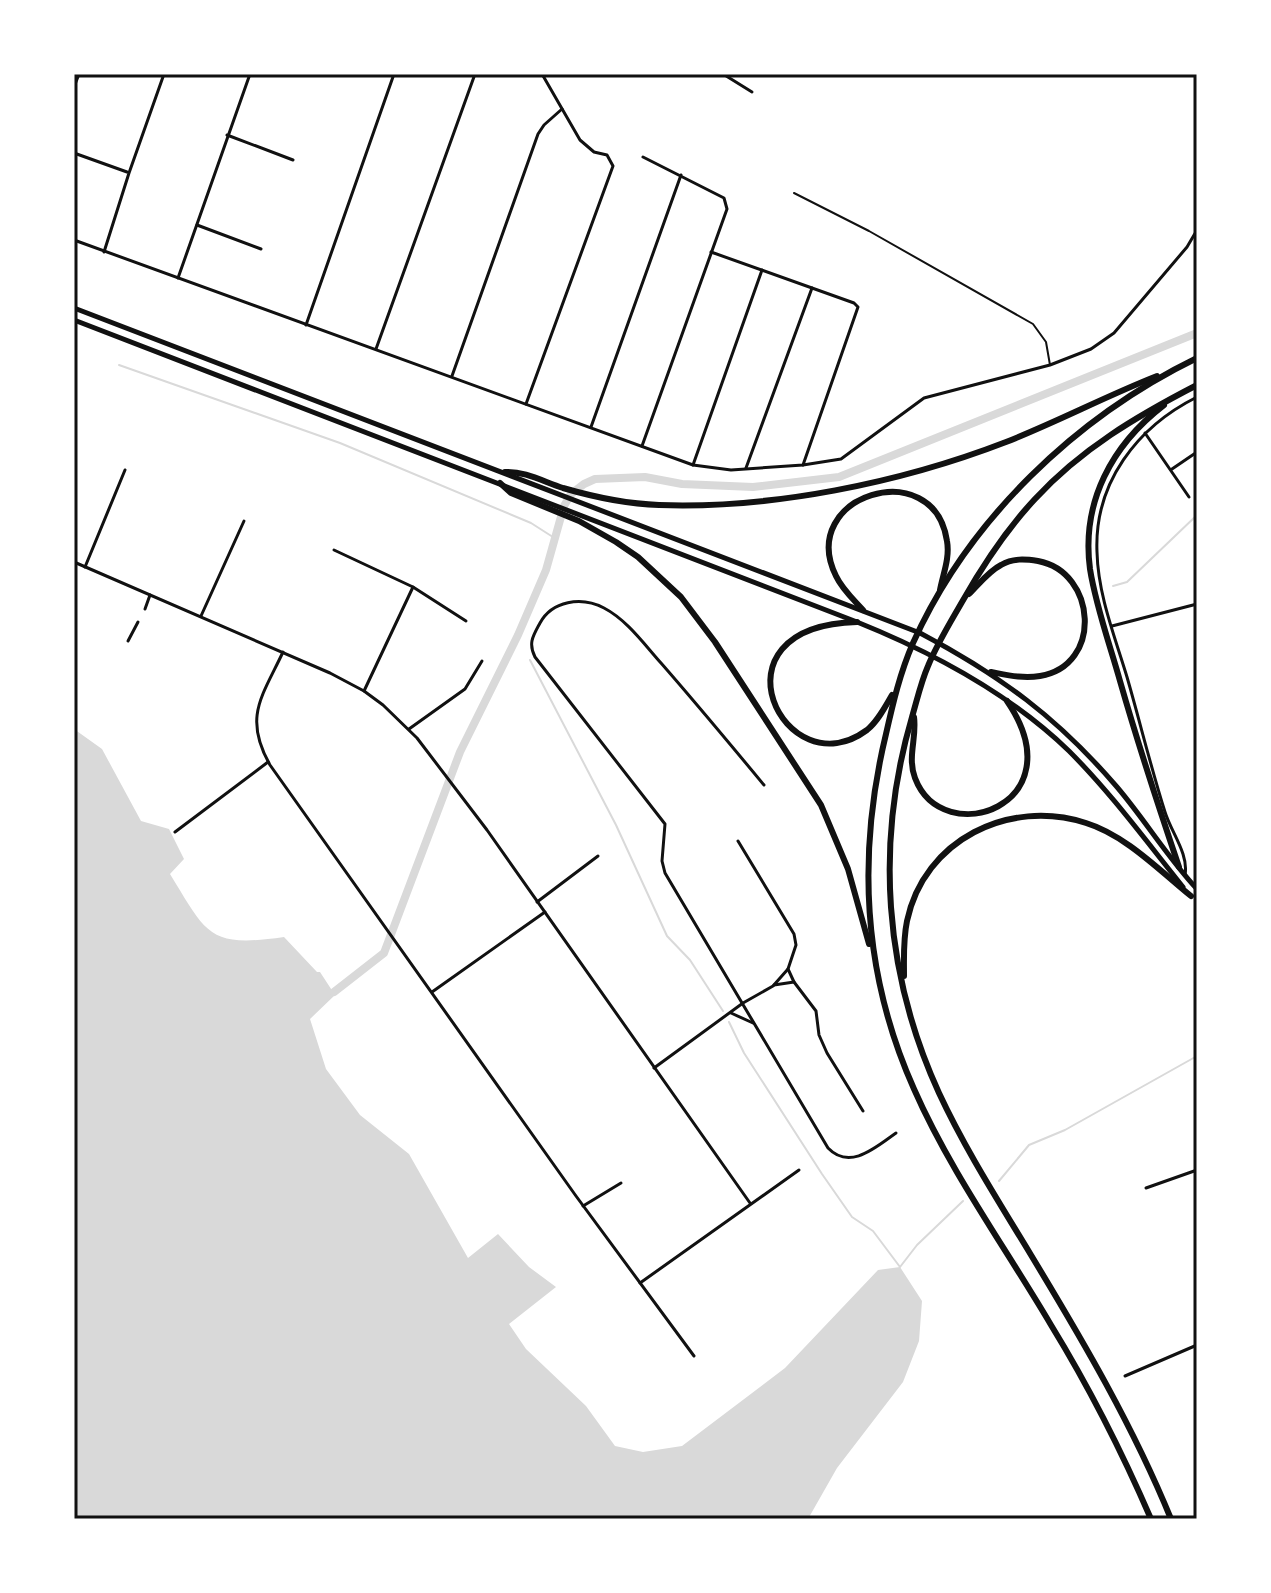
<svg xmlns="http://www.w3.org/2000/svg" width="1271" height="1593" viewBox="0 0 1271 1593" font-family="'Varela Round',sans-serif">
<style>
.water{fill:#d9d9d9}
.lines{fill:none;stroke-linecap:round;stroke-linejoin:round}
.stream{stroke:#d9d9d9;stroke-width:2}
.canal{stroke:#d9d9d9;stroke-width:8}
.service{stroke:#111;stroke-width:2}
.minor{stroke:#111;stroke-width:3}
.primary{stroke:#111;stroke-width:5}
.motorway{stroke:#111;stroke-width:6}
.neatline{fill:none;stroke:#111;stroke-width:3}
</style>
<rect width="100%" height="100%" fill="#fff"/>
<path class="water" d="M74 729 102 749 141 821 169 829 184 859 170 874C207 934 208 948 284 937L317 972H320L335 995 310 1019 326 1069 360 1115 409 1154 468 1258 498 1234 529 1267 556 1287 509 1324 526 1349 586 1406 615 1446 643 1452 682 1446 785 1368 878 1270 900 1267 922 1301 919 1341 903 1382 837 1468 808 1519H74Z"/>
<g class="lines">
<g class="stream">
<polyline points="119,365 340,443 531,523 556,539"/>
<polyline points="1113,586 1127,582 1197,515"/>
<polyline points="530,660 616,825 667,936 690,960 723,1011"/>
<polyline points="729,1022 744,1053 822,1174 852,1217 873,1231 900,1267 917,1245 963,1201"/>
<polyline points="999,1181 1029,1145 1065,1130 1197,1056"/>
</g>
<polyline class="canal" points="334,992 384,953 460,752 518,635 546,570 564,506 571,494 584,484 595,479 645,477 682,484 753,487 839,477 1197,333"/>
<polyline class="service" points="794,193 869,231 1033,324 1046,342 1050,365"/>
<g class="minor">
<polyline points="723,74 752,92"/>
<polyline points="74,87 79,74"/>
<polyline points="227,135 293,160"/>
<polyline points="74,153 127,172"/>
<polyline points="197,225 261,249"/>
<polyline points="74,240 693,465 731,470 803,465 841,459 924,398 1050,365 1091,349 1114,333 1187,247 1197,230"/>
<polyline points="104,252 129,173 164,74"/>
<polyline points="711,252 854,303 858,307 803,465"/>
<polyline points="178,278 250,74"/>
<polyline points="306,325 394,74"/>
<polyline points="376,349 475,74"/>
<polyline points="452,376 538,134 544,125 562,109"/>
<polyline points="526,404 613,166 607,155 594,152 580,140 542,74"/>
<polyline points="591,427 681,175"/>
<polyline points="1145,433 1189,497"/>
<polyline points="642,446 727,209 724,198 643,157"/>
<polyline points="693,465 762,270"/>
<polyline points="746,468 812,288"/>
<polyline points="1172,469 1197,452"/>
<polyline points="334,550 413,587 466,621"/>
<polyline points="74,562 330,673 364,691 383,705 417,738 487,830 750,1203"/>
<polyline points="85,567 125,470"/>
<polyline points="145,609 150,595"/>
<polyline points="201,616 244,521"/>
<polyline points="1112,626 1197,604"/>
<polyline points="128,641 138,622"/>
<path d="M283 652C262 697 243 717 270 765L576 1196 694 1356"/>
<polyline points="364,691 413,587"/>
<polyline points="409,729 465,689 482,661"/>
<path d="M764 785C730 744 696 703 661 663 644 644 627 620 604 608 581 596 552 601 540 623 533 636 528 643 535 657L665 824 662 861 665 873 828 1148C850 1171 876 1147 896 1133"/>
<polyline points="175,832 268,762"/>
<polyline points="738,841 794,934 796,945 788,969 794,982 816,1011 819,1035 827,1053 863,1111"/>
<path d="M1185 875C1189 854 1171 832 1165 812 1151 768 1140 722 1127 677 1115 637 1098 595 1097 552 1094 483 1137 427 1197 397"/>
<polyline points="537,902 598,856"/>
<polyline points="774,985 794,982"/>
<polyline points="432,992 545,912"/>
<polyline points="731,1013 753,1023"/>
<polyline points="654,1068 743,1003 773,986 788,969"/>
<polyline points="1146,1188 1197,1170"/>
<polyline points="583,1206 621,1183"/>
<polyline points="640,1283 799,1170"/>
<polyline points="1125,1376 1197,1345"/>
</g>
<g class="primary">
<path d="M74 308 920 633C1001 676 1057 717 1117 787 1145 820 1168 858 1197 889"/>
<path d="M74 320 857 622C934 653 1009 693 1069 751 1111 793 1146 841 1183 887"/>
</g>
<g class="motorway">
<path d="M1164 405C1112 445 1081 502 1090 569 1096 607 1110 645 1120 681 1138 744 1158 805 1179 867"/>
<path d="M505 472C525 471 544 482 563 488 594 497 627 504 659 505 772 509 900 483 1006 442 1057 422 1106 396 1157 376"/>
<polyline points="500,483 511,493 579,521 616,542 638,557 681,597 715,642 821,805 848,869 869,944"/>
<path d="M969 594C979 584 989 571 1001 565 1013 558 1025 559 1038 561 1097 572 1103 666 1040 676 1023 679 1007 675 991 672"/>
<path d="M863 610C853 599 842 589 836 576 796 495 934 453 947 541 950 558 943 574 940 590"/>
<path d="M857 622C703 626 785 791 867 730 878 721 885 707 892 695"/>
<path d="M914 717C917 738 907 757 915 778 943 852 1078 805 1007 701"/>
<path d="M904 976C904 958 903 940 907 921 924 840 1009 798 1086 823 1125 835 1159 870 1191 896"/>
<path d="M1151 1519C1122 1452 1089 1387 1051 1325 1005 1247 950 1171 914 1089 863 975 857 854 886 734 893 703 900 673 913 643 969 519 1076 417 1197 358"/>
<path d="M1171 1519C1133 1426 1083 1341 1031 1255 999 1202 965 1149 939 1093 884 973 875 843 912 717 917 700 921 682 928 666 937 644 950 623 962 602 983 565 1006 530 1035 499 1081 449 1137 416 1197 385"/>
</g>
</g>
<rect width="1271" height="1593" fill="none" stroke="#ffffff" stroke-width="152"/>
<rect x="76" y="76" width="1119" height="1441" class="neatline"/>
</svg>
